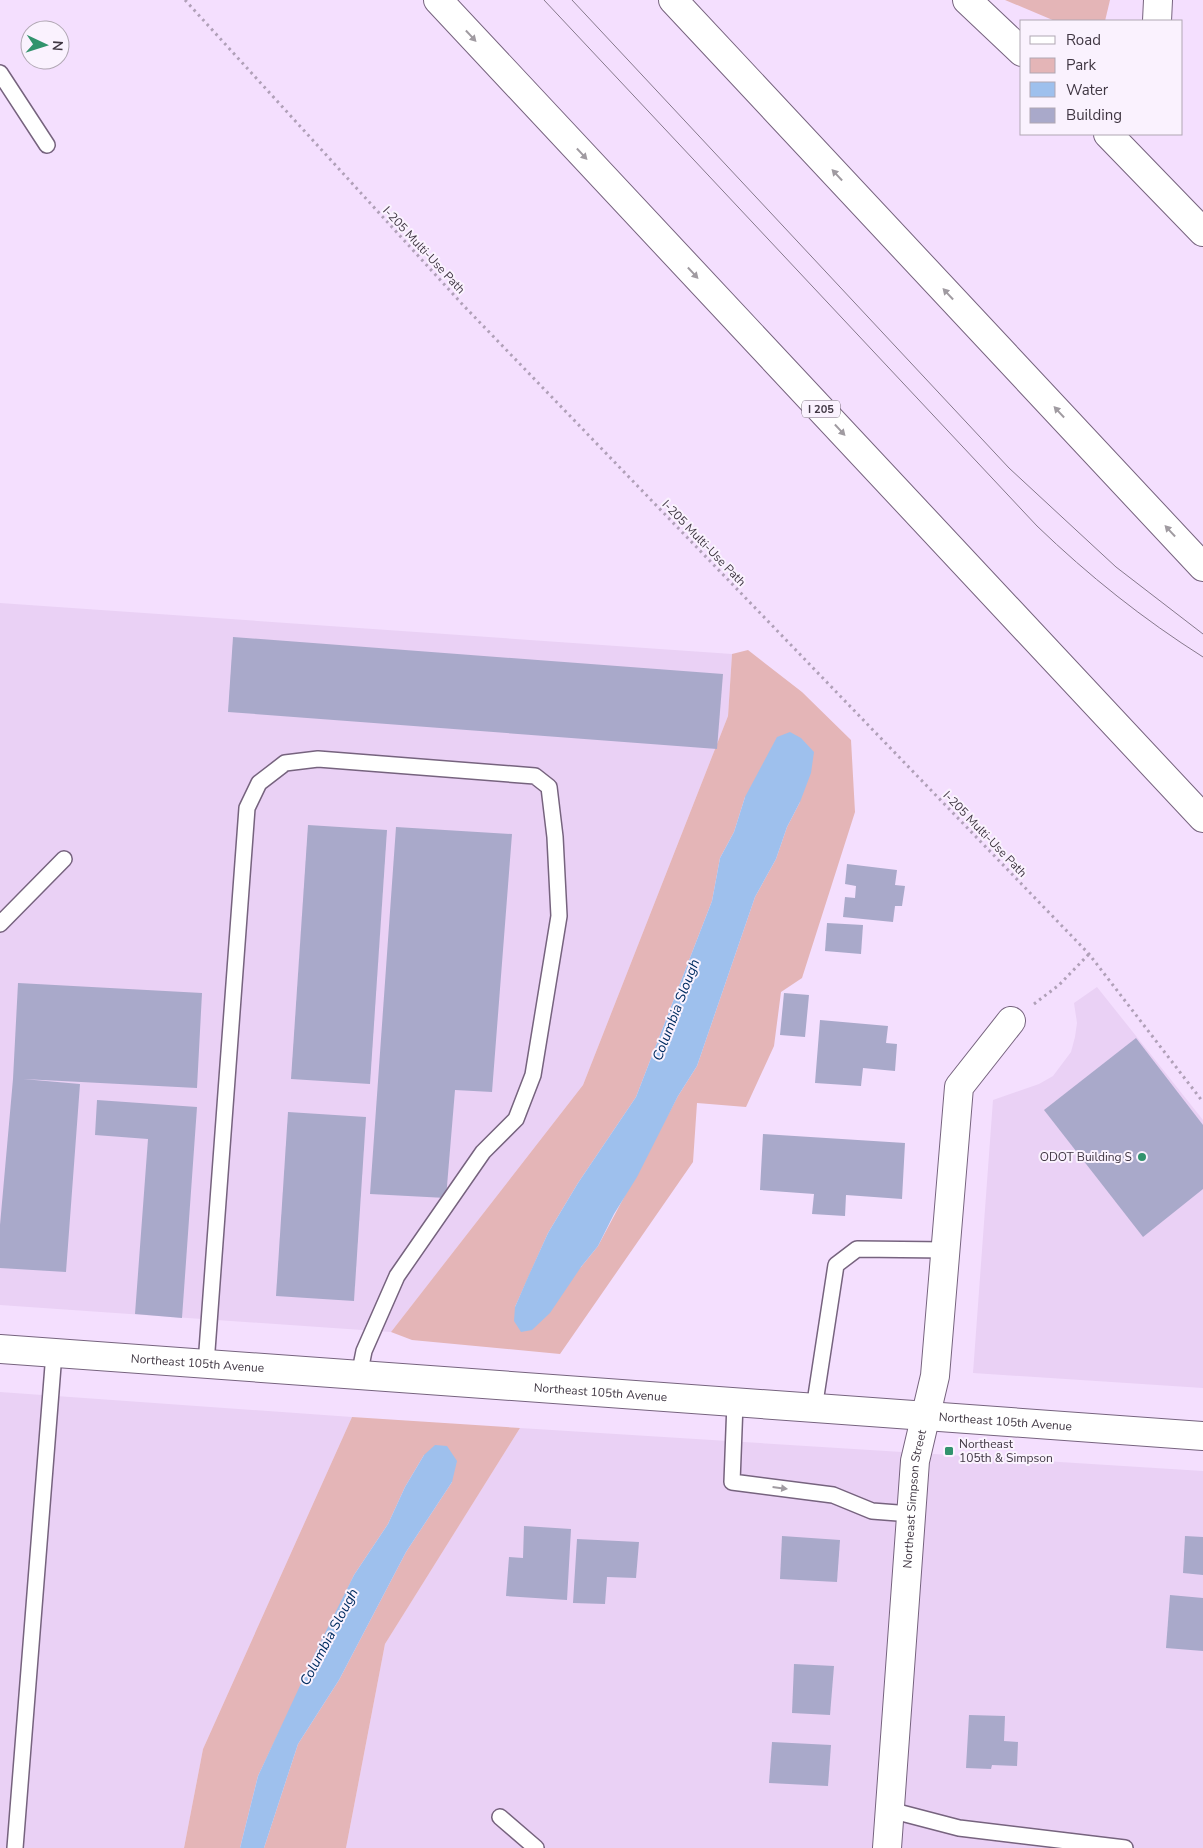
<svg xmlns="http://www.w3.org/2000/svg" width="1203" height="1848" viewBox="0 0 1203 1848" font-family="'Nunito Sans',sans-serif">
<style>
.built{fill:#ead1f5}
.green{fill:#e4b5b7;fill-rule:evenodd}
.water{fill:#9ec0ed}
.building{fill:#a9a9ca}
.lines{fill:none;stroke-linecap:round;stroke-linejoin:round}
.service-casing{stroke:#76637e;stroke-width:18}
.minor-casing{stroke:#76637e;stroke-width:30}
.tertiary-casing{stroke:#76637e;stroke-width:30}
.motorway-casing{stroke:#76637e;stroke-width:30}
.path{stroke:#b0a0b8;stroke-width:3;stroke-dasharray:2.5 4;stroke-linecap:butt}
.service{stroke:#fff;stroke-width:15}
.minor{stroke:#fff;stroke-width:28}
.tertiary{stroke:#fff;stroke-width:28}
.motorway{stroke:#fff;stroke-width:28}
.tram{stroke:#86798c;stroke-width:1}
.oneway{fill:#a09ba1}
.poi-dot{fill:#31936d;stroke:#faf2fe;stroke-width:2}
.labels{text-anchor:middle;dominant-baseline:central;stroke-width:4;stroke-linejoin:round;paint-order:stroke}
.shield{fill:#faf2fe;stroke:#786f7b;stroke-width:1}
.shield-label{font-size:11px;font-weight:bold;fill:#403743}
.street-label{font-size:12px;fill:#403743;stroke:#faf2fe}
.poi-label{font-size:12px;fill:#403743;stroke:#faf2fe;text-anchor:end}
.water-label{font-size:14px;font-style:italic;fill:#002d61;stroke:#faf2fe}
</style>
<rect width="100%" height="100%" fill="#f4dffe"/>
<g class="built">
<polygon points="0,603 732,654 728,716 583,1085 391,1332 0,1305"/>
<polygon points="1097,987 1203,1120 1203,1388 973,1373 993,1100 1039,1084 1053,1076 1071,1052 1075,1037 1077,1023 1074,1003"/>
<polygon points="0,1392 352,1417 203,1749 184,1848 0,1848"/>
<polygon points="520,1428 1203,1471 1203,1848 346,1848 385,1644"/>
</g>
<g class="green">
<polygon points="1005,0 1110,0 1105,21 1055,21"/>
<path d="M748 650 802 692 851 740 855 812 802 978 781 992 774 1046 746 1107 697 1103 693 1162 560 1354 412 1340 391 1332 583 1085 728 716 732 654ZM745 797 800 802 787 827 776 859 755 897 697 1066 678 1096 598 1246 581 1267 515 1307 548 1233 578 1183 636 1097 712 901 720 858 734 832Z"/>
<polygon points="352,1417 520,1428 385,1644 346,1848 264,1848 298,1744 339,1680 406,1552 452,1482 424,1455 405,1487 388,1524 354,1575 258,1776 240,1848 184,1848 203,1749"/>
</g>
<g class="water">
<polygon points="790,732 801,738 814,752 811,773 800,802 787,827 776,859 755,897 697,1066 678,1096 637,1177 614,1214 598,1246 581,1267 550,1313 532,1330 521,1332 514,1321 515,1307 528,1277 548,1233 578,1183 636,1097 712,901 720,858 734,832 745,797 777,737"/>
<polygon points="435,1445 447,1446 457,1461 452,1482 406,1552 339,1680 298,1744 264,1848 240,1848 258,1776 318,1647 354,1575 388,1524 405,1487 424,1455"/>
</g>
<g class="building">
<polygon points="233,637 723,674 717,749 228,712"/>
<polygon points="308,825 387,830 370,1084 291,1079"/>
<polygon points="396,827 512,834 492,1092 455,1090 446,1198 370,1194"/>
<polygon points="847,864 897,870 895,885 905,886 902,906 895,906 893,922 843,917 845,897 855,898 856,886 845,884"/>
<polygon points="827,923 863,925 861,954 825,951"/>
<polygon points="18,983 202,993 197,1088 23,1079 80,1084 66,1272 0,1268 0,1225 13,1079"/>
<polygon points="784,993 809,995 805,1037 780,1035"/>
<polygon points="820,1020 888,1026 886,1043 897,1044 895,1071 863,1068 861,1086 815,1083"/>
<polygon points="1136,1038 1203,1125 1203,1189 1143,1237 1044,1110"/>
<polygon points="97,1100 197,1107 182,1318 135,1314 148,1139 95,1135"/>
<polygon points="288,1112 366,1117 354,1301 276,1296"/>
<polygon points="763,1134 905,1143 902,1199 846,1195 845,1216 812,1214 814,1194 760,1190"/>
<polygon points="524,1526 571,1529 567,1600 506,1596 509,1557 523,1558"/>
<polygon points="782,1536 840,1540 837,1582 780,1579"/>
<polygon points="1185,1536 1203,1537 1203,1575 1183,1573"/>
<polygon points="577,1539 639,1542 636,1578 607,1577 605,1604 573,1603"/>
<polygon points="1170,1595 1203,1598 1203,1651 1166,1648"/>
<polygon points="794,1664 834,1666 830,1715 792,1713"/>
<polygon points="969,1715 1005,1716 1004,1741 1018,1742 1017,1766 992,1765 991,1769 966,1768"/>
<polygon points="772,1742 831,1745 828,1786 769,1783"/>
</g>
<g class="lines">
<defs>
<g id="service">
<polyline points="0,73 47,145"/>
<polyline points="0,924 64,859"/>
<polyline points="206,1364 247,808 259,783 285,763 318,759 535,776 549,787 555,837 559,916 533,1075 516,1119 483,1152 397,1276 364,1351 359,1376"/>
<polyline points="735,1403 732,1482 833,1495 872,1511 911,1514"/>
<polyline points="814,1409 836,1265 857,1249 946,1250"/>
<polyline points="890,1810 959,1828 1125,1848"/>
<polyline points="500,1817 536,1848"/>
<polyline points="15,1848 54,1353"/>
</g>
<g id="minor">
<polyline points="967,0 1022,52"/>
<polyline points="1157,21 1158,0"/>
<polyline points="1108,134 1203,232"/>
<path id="s1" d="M887 1848 915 1461 935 1376 959 1087 1011 1021"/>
</g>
<g id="tertiary">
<path id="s2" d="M0 1349 1203 1436"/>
</g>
<g id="motorway">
<polyline points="438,0 1203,818"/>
<polyline points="673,0 1203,567"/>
</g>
</defs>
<use href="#service" class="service-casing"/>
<use href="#minor" class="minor-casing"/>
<use href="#tertiary" class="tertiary-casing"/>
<use href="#motorway" class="motorway-casing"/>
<g class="path">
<polyline points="185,0 463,305 1089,954 1203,1102"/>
<polyline points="1034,1004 1059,985 1089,954"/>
</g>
<use href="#service" class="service"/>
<use href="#minor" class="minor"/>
<use href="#tertiary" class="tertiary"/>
<use href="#motorway" class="motorway"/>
<g class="tram">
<path d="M544 0 1037 526C1089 576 1143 619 1203 657"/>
<polyline points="572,0 1009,468 1116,567 1203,634"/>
</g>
</g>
<defs><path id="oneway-solid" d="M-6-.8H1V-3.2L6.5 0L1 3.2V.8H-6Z" transform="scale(1.25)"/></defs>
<g class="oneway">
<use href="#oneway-solid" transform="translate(471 36) rotate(47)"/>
<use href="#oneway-solid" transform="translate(582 154) rotate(47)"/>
<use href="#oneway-solid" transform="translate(837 175) rotate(-133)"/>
<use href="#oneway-solid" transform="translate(693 273) rotate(47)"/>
<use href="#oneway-solid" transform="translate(948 294) rotate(-133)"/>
<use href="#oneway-solid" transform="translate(1059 412) rotate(-133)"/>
<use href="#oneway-solid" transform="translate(840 430) rotate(47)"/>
<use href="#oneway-solid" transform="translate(1170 531) rotate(-133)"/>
<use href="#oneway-solid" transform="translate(780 1488) rotate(7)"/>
</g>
<g class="poi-dot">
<circle cx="1142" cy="1157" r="5"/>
<rect x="944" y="1446" width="10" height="10" rx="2.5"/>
</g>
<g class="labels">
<rect class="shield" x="802" y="400.5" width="38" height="17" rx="4"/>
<g class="shield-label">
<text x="821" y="409">I 205</text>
</g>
<g class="street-label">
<text transform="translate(424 250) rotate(47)">I-205 Multi-Use Path</text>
<text transform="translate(704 543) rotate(46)">I-205 Multi-Use Path</text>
<text transform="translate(985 834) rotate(46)">I-205 Multi-Use Path</text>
<text stroke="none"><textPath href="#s2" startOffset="198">Northeast 105th Avenue</textPath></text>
<text stroke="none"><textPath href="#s2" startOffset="602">Northeast 105th Avenue</textPath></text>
<text stroke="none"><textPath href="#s2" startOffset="1008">Northeast 105th Avenue</textPath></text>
<text stroke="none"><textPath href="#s1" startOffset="350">Northeast Simpson Street</textPath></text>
</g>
<g class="poi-label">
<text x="1132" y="1157">ODOT Building S</text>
<text x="959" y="1444" text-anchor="start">Northeast<tspan x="959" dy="14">105th &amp; Simpson</tspan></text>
</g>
<g class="water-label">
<text transform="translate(676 1010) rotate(-69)">Columbia Slough</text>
<text transform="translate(329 1637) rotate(-62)">Columbia Slough</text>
</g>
</g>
<rect x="1020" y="20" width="162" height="115" fill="#faf2fe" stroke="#b0a7b3"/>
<rect x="1030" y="36" width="25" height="8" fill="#ffffff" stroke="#b0a7b3"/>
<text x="1066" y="45" font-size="15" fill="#403743">Road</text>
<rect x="1030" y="58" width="25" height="15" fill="#e4b5b7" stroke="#b0a7b3"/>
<text x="1066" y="70" font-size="15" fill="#403743">Park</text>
<rect x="1030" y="82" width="25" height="15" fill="#9ec0ed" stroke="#b0a7b3"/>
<text x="1066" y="95" font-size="15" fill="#403743">Water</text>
<rect x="1030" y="108" width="25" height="15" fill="#a9a9ca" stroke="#b0a7b3"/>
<text x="1066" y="120" font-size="15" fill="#403743">Building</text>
<g transform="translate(45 45) rotate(94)"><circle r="24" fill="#faf2fe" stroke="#b0a7b3"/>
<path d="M0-4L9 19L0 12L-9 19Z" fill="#31936d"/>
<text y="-8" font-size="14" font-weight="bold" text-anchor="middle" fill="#403743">N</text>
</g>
</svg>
